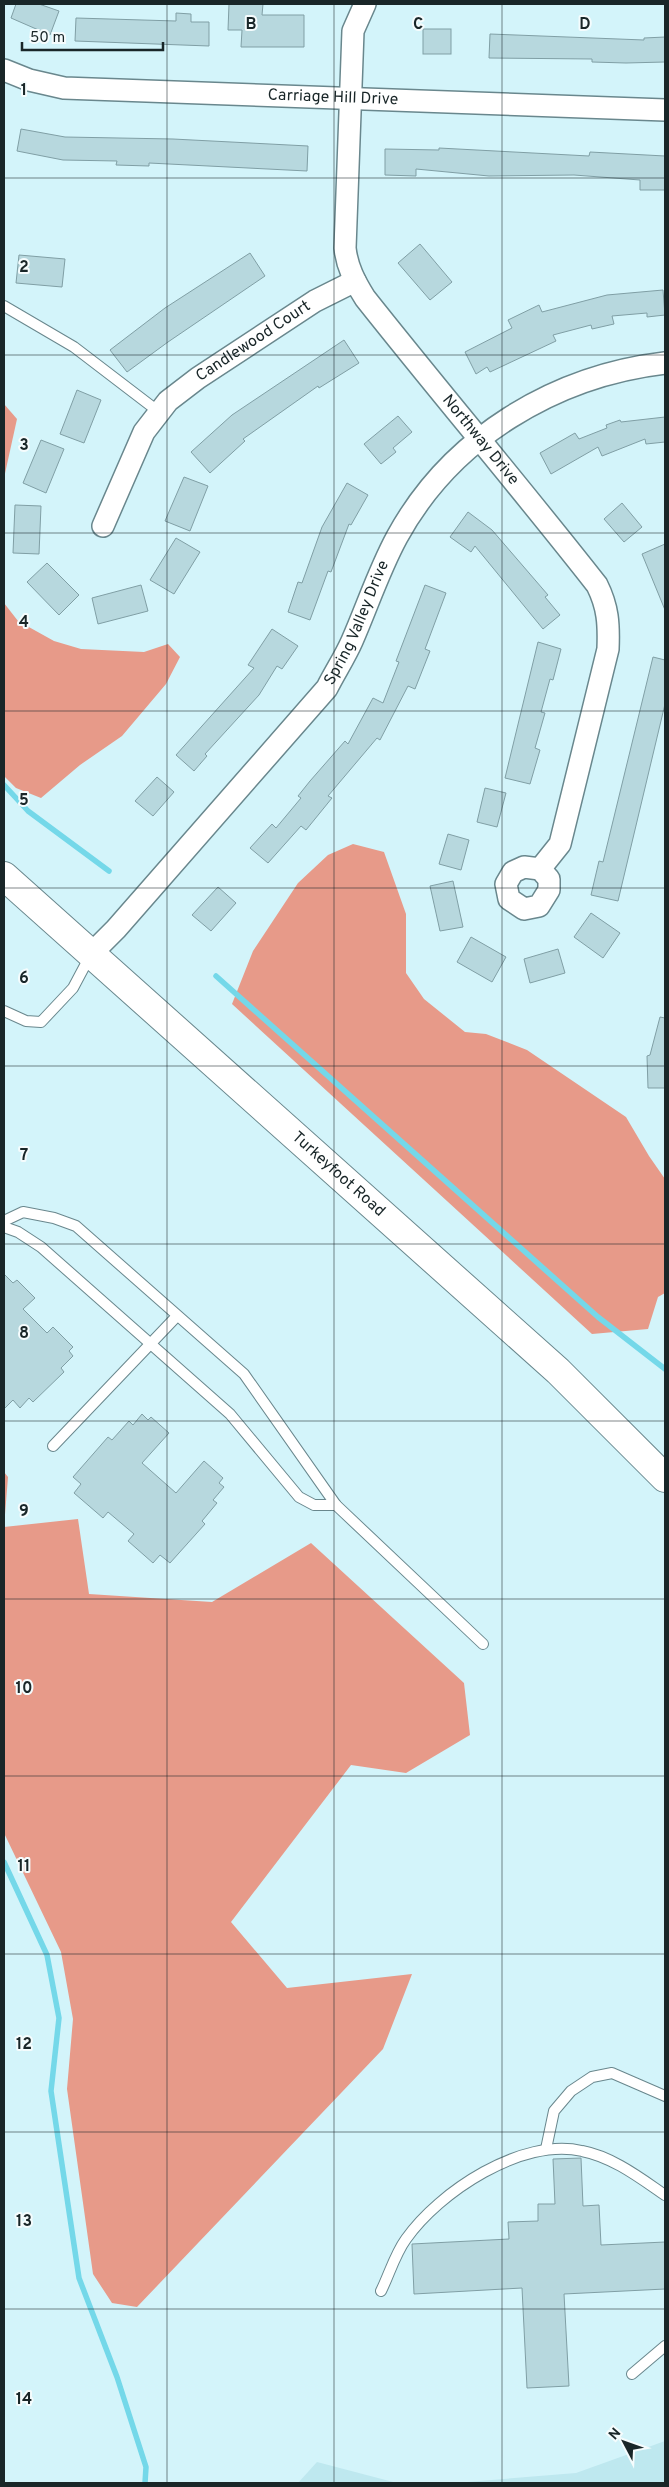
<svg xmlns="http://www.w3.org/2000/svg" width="669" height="2487" viewBox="0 0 669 2487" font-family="Overpass,sans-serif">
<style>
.built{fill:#bee8ef}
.forest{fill:#e79a89}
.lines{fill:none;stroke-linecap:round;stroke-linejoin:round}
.stream{stroke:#74d8e9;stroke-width:5.5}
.building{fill:#b7d8de;stroke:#809fa5}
.service-casing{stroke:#69878d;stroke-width:12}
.minor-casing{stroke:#69878d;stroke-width:24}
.secondary-casing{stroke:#69878d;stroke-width:30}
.service{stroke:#fff;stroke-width:10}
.minor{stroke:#fff;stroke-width:21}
.secondary{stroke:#fff;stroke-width:28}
.grid{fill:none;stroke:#192628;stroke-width:1;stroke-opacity:0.55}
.labels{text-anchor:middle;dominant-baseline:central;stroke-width:4;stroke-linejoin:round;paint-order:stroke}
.street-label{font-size:16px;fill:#192628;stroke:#f5fcfd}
.grid-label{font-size:16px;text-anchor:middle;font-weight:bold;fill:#192628;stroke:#f5fcfd;stroke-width:4;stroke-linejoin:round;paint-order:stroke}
</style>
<rect width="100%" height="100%" fill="#d3f4fa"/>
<g class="built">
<polygon points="665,2441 665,2483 455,2483 576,2473"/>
<polygon points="317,2462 397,2483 298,2483"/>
</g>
<g class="forest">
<polygon points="4,404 17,419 4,478"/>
<polygon points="4,603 18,621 54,641 81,649 144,652 168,644 180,657 166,684 122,736 80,765 41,798 16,788 4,776"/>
<polygon points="353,844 384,852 406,914 406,973 424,999 465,1032 486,1034 527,1050 626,1117 649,1156 665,1179 665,1293 658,1297 648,1329 592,1334 232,1004 253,951 298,883 328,855"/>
<polygon points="4,1472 8,1477 4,1527 78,1519 89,1594 212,1602 311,1543 464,1683 470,1735 406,1773 351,1765 231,1922 287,1988 412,1974 383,2049 137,2307 112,2303 93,2274 67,2089 73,2019 61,1952 4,1833"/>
</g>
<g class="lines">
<g class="stream">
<polyline points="4,785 28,811 109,871"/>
<polyline points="216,976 598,1317 665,1369"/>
<polyline points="4,1862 47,1955 59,2018 51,2091 79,2278 117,2377 146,2467 145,2483"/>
</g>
</g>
<g class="building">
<polygon points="16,4 39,4 59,11 50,35 11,18"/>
<polygon points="229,4 263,4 262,15 304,15 304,47 241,47 242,30 228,30"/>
<polygon points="176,13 191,14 191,22 209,22 209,46 75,41 76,18 176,21"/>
<rect x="423" y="29" width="28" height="25"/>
<polygon points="490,34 644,40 644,38 665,37 665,62 626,63 592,62 592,59 489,58"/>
<polygon points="21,129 65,137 173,139 308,146 307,171 149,163 149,166 116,165 117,161 63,160 17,151"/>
<polygon points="439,148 589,156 590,152 665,156 665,190 640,190 640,180 574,175 489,176 416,169 416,176 385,175 385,149 439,150"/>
<polygon points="420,244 452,282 430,300 398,263"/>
<polygon points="250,253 265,276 168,342 127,372 110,350 165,308"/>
<polygon points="19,255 65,259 62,287 16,283"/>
<polygon points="663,290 665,315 647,317 647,313 612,316 614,324 592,329 591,325 553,335 556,341 490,372 487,367 476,374 465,352 512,328 508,320 539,305 542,312 607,295"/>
<polygon points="344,340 359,363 319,388 318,386 243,439 245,441 210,473 191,452 232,415"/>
<polygon points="77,390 101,400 84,443 60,434"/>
<polygon points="398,416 412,432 393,448 396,452 381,464 364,444"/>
<polygon points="665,417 665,442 646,444 645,439 602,456 598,447 551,474 540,453 575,433 579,439 607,428 606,425 620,420 621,422"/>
<polygon points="41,440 64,449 46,493 23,483"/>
<polygon points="184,477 208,486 190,531 165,521"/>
<polygon points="347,483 368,495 351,525 349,524 331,572 328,571 310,620 288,612 298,582 302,583 322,527"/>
<polygon points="622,503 642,527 624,542 604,519"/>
<polygon points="15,505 41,506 39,554 13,553"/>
<polygon points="468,512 492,530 548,595 545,597 560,615 543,629 475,546 471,552 450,537"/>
<polygon points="176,538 200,552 174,594 150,580"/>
<polygon points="665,544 665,610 642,554"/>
<polygon points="47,563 79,595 59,615 27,582"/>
<polygon points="141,585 148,611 98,624 92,598"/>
<polygon points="425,585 446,593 425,649 430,651 415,689 408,686 380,740 377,738 328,796 332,798 306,830 301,826 268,863 250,848 272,824 276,828 301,798 298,796 310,781 345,741 348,744 373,698 383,703 399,662 396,661"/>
<polygon points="272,629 298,646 282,669 277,666 259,695 205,754 207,756 194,771 176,755 254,668 248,665"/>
<polygon points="538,642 561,649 553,680 550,679 541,712 545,713 535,748 540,750 530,784 505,778"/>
<polygon points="653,657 665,660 665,704 618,901 591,895 599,861 603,862"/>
<polygon points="157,777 174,792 153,816 135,801"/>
<polygon points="485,788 506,793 497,827 477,822"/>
<polygon points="448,834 469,840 461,870 439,864"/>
<polygon points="453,881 463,927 440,931 430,886"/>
<polygon points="218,887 236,903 211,931 192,915"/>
<polygon points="591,913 620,933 603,958 574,937"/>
<polygon points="471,937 506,957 492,982 457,962"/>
<polygon points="558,949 565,973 530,983 524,959"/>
<polygon points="660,1017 665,1018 665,1088 648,1088 647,1056 650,1055"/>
<polygon points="4,1274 13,1283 17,1280 35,1298 23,1309 47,1333 53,1327 73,1347 69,1351 73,1356 61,1368 64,1372 33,1402 29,1398 20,1408 13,1400 4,1409"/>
<polygon points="142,1414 148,1420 151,1417 169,1433 142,1463 176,1493 204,1461 223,1478 219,1483 224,1487 213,1500 217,1503 202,1521 205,1524 170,1563 160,1555 153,1563 128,1541 134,1534 108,1512 103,1518 74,1493 81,1484 73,1477 108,1437 112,1440 129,1421 133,1425"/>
<polygon points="581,2158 583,2206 599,2205 601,2245 665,2242 665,2289 564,2294 569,2386 527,2388 522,2288 414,2294 412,2244 509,2239 508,2222 538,2221 538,2204 555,2204 553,2159"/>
</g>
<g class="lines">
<defs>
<g id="service">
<polyline points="4,306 74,347 159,412"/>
<polyline points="4,1011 26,1021 41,1022 73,988 90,956"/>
<polyline points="4,1221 23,1212 54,1218 76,1226 244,1374 336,1505 483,1644"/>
<polyline points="4,1227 18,1232 41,1247 230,1414 299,1497 314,1505 336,1505"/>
<polyline points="53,1446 177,1316"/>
<polyline points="546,2149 554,2111 571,2091 592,2077 612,2073 665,2096"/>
<path d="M381 2291C389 2275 395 2254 406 2239 439 2192 522 2137 582 2151 613 2157 640 2178 665 2195"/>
<polyline points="632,2374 665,2346"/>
</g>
<g id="minor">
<path id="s1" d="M365 4 353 31 345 248C347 267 355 282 365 298 441 394 521 488 597 585 608 607 609 624 608 649L560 844 540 869"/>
<path id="s2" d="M4 70 29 80 64 88 665 110"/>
<path id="s3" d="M103 526 144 432 168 401 198 378 315 301 355 281"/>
<polygon points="524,867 540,869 549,879 549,890 539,906 524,909 509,899 506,884 513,872"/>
<path id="s4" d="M92 953 116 929 327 688C335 672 345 657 352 641 367 607 379 570 397 537 451 438 554 376 665 363"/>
</g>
<g id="secondary">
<path id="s5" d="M4 876 558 1371 665 1478"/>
</g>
</defs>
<use href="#service" class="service-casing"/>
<use href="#minor" class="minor-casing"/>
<use href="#secondary" class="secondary-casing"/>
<use href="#service" class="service"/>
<use href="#minor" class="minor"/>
<use href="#secondary" class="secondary"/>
</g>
<path class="grid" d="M167 4V2483M334 4V2483M502 4V2483M4 178H665M4 355H665M4 533H665M4 711H665M4 888H665M4 1066H665M4 1244H665M4 1421H665M4 1599H665M4 1776H665M4 1954H665M4 2132H665M4 2309H665"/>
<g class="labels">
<g class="street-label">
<text stroke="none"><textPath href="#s2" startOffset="332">Carriage Hill Drive</textPath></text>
<text stroke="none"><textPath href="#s3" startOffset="246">Candlewood Court</textPath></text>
<text stroke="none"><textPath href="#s1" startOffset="484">Northway Drive</textPath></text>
<text stroke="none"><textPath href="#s4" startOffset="426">Spring Valley Drive</textPath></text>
<text stroke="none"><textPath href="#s5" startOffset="448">Turkeyfoot Road</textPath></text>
</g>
</g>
<g class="grid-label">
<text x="251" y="29">B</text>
<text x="418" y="29">C</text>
<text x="585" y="29">D</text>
<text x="24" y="95">1</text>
<text x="24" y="272">2</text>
<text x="24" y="450">3</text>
<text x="24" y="627">4</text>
<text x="24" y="805">5</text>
<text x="24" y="983">6</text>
<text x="24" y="1160">7</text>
<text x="24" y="1338">8</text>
<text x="24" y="1516">9</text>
<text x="24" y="1693">10</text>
<text x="24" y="1871">11</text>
<text x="24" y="2049">12</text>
<text x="24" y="2226">13</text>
<text x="24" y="2404">14</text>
</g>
<rect width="669" height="2487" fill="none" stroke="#192628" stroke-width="10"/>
<g transform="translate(624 2442) rotate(311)" stroke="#f5fcfd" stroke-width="4" paint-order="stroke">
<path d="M0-4L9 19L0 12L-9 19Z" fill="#192628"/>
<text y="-8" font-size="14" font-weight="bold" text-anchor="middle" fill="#192628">N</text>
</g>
<path d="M22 42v8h141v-8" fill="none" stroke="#192628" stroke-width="2.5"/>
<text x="30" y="42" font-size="15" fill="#192628" stroke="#f5fcfd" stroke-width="4" paint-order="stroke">50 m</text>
</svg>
